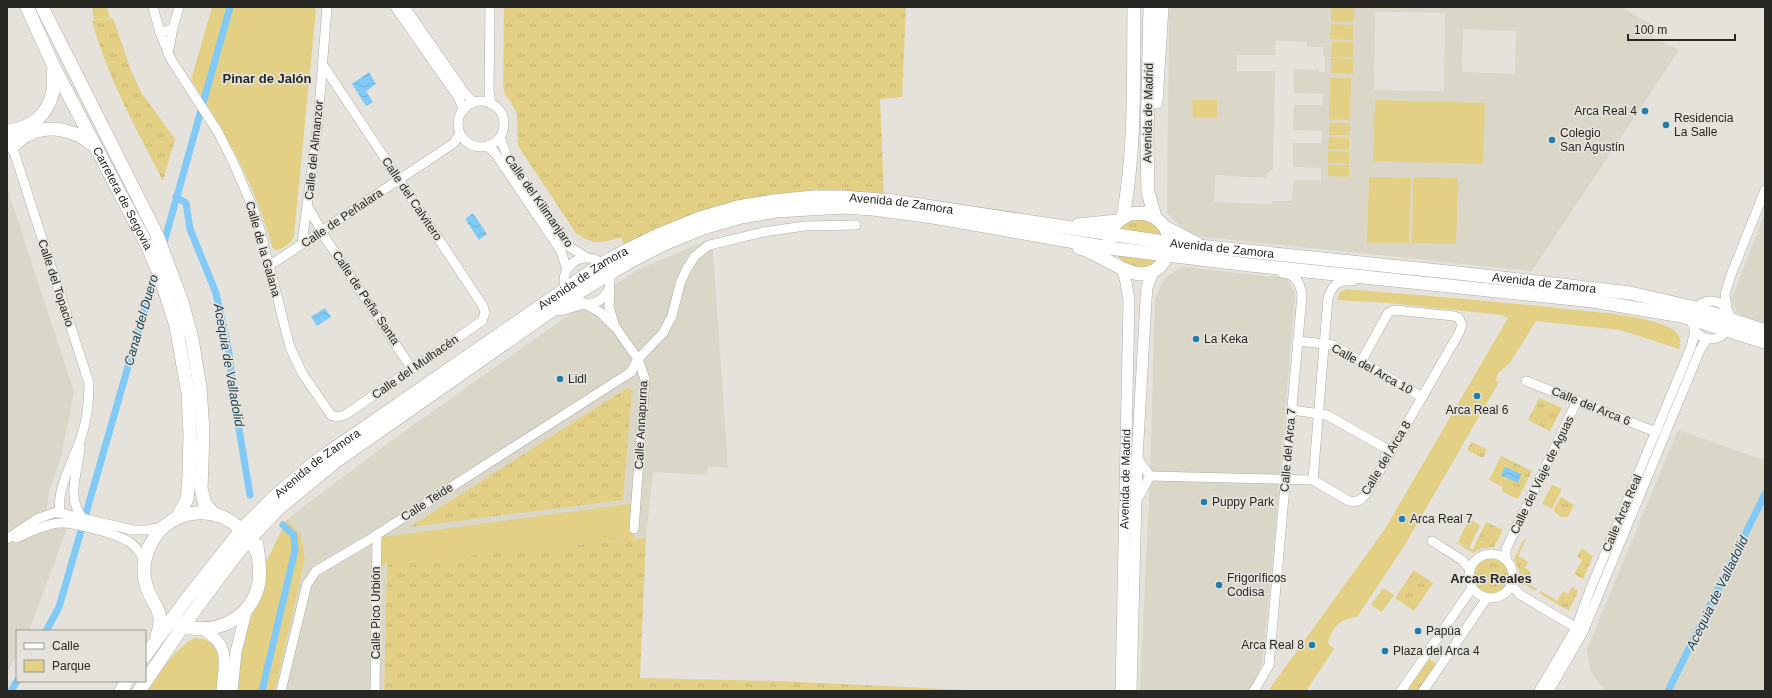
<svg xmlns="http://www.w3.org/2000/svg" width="1772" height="698" viewBox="0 0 1772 698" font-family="Helvetica,sans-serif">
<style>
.built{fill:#dad7c9;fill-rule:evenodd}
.grass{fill:url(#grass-tufts)}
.green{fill:#e3d084}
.water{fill:url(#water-waves)}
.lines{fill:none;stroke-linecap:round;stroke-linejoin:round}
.canal{stroke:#81caf7;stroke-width:7}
.minor-casing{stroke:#aeada5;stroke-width:10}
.major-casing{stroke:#aeada5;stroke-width:12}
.highway-casing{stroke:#aeada5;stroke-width:14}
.minor{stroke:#fff;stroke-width:9}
.major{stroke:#fff;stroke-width:11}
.highway{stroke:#fff;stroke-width:13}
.poi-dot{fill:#227caa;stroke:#e4e2db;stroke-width:1.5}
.labels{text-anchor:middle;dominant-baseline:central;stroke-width:3.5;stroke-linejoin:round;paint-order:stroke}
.poi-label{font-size:12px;fill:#272724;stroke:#e4e2db;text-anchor:start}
.street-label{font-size:12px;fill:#272724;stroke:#e4e2db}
.neighbourhood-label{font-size:13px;font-weight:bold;fill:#272724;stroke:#e4e2db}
.water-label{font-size:13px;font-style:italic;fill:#194158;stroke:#e4e2db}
</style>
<defs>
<pattern id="grass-tufts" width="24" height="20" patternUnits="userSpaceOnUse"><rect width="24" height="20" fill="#e3d084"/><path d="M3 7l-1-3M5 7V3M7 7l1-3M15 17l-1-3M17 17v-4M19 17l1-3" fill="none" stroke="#c3b372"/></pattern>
<pattern id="water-waves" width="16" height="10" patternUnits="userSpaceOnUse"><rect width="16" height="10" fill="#81caf7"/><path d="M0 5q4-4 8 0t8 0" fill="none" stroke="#6faed4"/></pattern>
</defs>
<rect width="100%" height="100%" fill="#e4e2db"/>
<g class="built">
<path d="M1169 7H1331V22H1353V7H1351H1621L1656 27 1651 37 1679 50 1532 271 1205 237 1192 234 1182 227 1173 220 1167 212ZM1375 12 1445 13 1444 91 1374 90ZM1463 29 1516 31 1515 74 1462 72ZM1275 41 1307 42V47H1323V56H1325V72H1319V70L1294 69V93L1323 94 1322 105H1294L1293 130 1322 131V143H1293V167L1321 168V180H1293L1292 201H1272V204L1214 202 1215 175 1267 178V173L1273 169 1275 71H1237V55H1275Z"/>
<polygon points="7,187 74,392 62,453 49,493 46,515 69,523 29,631 17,631 17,654 7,672"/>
<polygon points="1765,213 1765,324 1741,315 1737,312 1731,300"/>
<polygon points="712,238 728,468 708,466 706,475 653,472 646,538 387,564 384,691 275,691 305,558 301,535 287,519 388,443 563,319 637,270"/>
<polygon points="1182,267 1287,278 1295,294 1274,546 1262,664 1254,691 1140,691 1150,476 1155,298 1165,278"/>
<polygon points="1678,430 1764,460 1765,458 1765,691 1605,691 1590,671 1587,649"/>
</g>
<g class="grass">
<path d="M504 7H906L902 97 880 99 884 196 624 245 621 237C602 244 593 245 576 233L518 146 517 114 511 102 505 95 503 86Z"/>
<path d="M113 18 131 70 141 92 175 139 163 181C136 128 108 79 92 21Z"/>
<path d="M1139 219C1151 221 1158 225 1162 237L1118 230C1123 224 1131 220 1139 219Z"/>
<path d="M1115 251 1160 257C1156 260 1152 266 1148 267 1135 272 1120 263 1115 251Z"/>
<polygon points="627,388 630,388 632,391 623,500 410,527"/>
<polygon points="1539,398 1562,408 1550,431 1528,420"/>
<polygon points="1471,442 1487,449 1483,458 1467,450"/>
<polygon points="1501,456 1532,471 1518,499 1501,491 1503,487 1489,480"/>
<polygon points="1561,497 1574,505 1568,517 1561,517 1553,510"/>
<polygon points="1486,522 1503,530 1494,547 1482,548 1473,553 1455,542 1473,549"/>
<polygon points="646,538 640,678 778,681 988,691 384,691 387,564 384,564"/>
<polygon points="1524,539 1526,540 1518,556 1528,562 1525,568 1531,572 1526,582 1537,589 1536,591 1520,582 1519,570 1514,559"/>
<polygon points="1582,548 1593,556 1583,579 1574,574 1582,560 1577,557"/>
<circle cx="1491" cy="577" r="18"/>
<polygon points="1414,570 1433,583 1414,611 1395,598"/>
<polygon points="1572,587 1578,591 1569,611 1539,593 1541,591 1557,601 1563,591 1568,594"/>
<polygon points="1429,659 1437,664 1419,691 1407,691"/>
</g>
<g class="green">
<polygon points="92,7 107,7 110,18 94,20"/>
<path d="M212 7H314L316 10 294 236C292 243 282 251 274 250L272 247C256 186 226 133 191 80Z"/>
<polygon points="1331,7 1354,7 1353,22 1331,22"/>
<polygon points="1331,24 1353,25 1353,40 1330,39"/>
<polygon points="1332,42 1353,42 1353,57 1331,57"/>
<polygon points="1331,58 1353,59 1353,74 1331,73"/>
<polygon points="1330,78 1351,78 1350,120 1329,119"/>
<polygon points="1192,100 1217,100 1217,117 1193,118"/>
<polygon points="1375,100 1485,103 1483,164 1373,161"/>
<rect x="1329" y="123" width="21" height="12"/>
<polygon points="1329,137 1349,138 1349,150 1328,149"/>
<polygon points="1328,151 1349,152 1349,164 1328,163"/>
<polygon points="1328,165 1349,165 1349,177 1328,176"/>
<polygon points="1369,177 1411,178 1409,243 1367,243"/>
<polygon points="1413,177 1458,178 1456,244 1412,243"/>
<path d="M1346 289C1419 295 1493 301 1566 309 1594 312 1649 315 1672 329 1680 334 1682 341 1679 349L1620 330 1536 321 1510 363 1499 372 1495 380 1499 382 1406 543 1357 617C1339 620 1333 626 1328 643L1334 649 1306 691H1268L1385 529 1508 318 1502 315 1388 303 1337 300 1340 292Z"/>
<polygon points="1552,485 1562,489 1552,509 1542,504"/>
<polygon points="636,503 634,539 385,564 376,567 376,538"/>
<polygon points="287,519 301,535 305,558 275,691 237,691 240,653 248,625 264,586 266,562"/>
<polygon points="1469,519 1480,525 1469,548 1458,542"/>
<polygon points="1383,588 1394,595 1382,612 1371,605"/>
<path d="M195 638C226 639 219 669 219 691H147C161 672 174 648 195 638Z"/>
</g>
<g class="water">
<polygon points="369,72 376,84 366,91 373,102 366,106 352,84"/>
<polygon points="473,213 487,234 479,240 465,219"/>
<polygon points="325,308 331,317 317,326 311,317"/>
<polygon points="1505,467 1521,474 1518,483 1501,475"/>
</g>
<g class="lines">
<g class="canal">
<polyline points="176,197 186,203 190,229 216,293 229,353 235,405 250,495"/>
<polyline points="163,246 230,7"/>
<polyline points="46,631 59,607 68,576 156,269"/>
<polyline points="11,691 17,681"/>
<polyline points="262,691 295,550 294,535 283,525"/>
<polyline points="1668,691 1765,494"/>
</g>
<defs>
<g id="minor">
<polyline points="153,7 160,33 172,61 218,132 234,164 254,211 260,230 290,347 302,373 331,415 337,417 345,415 482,321 485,313 483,306 323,65"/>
<polyline points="395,7 458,97 464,110"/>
<polyline points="405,7 464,92 474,103"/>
<polyline points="490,7 489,91 491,104"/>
<polyline points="160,33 173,28 179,7"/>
<polyline points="168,54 173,28"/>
<circle cx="481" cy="124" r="23"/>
<path d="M7 130 89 383C89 402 87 420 81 438 74 459 56 489 60 512"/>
<polyline points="500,137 507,156 568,246 586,257"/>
<polyline points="487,146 495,153 561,251 567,270"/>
<polyline points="308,207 326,239 412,369"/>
<polyline points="302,244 318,122 327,7"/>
<circle cx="587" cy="281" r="23"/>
<polyline points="269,264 275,262 454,143 460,133"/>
<polyline points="610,288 609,307 615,327"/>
<circle cx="1711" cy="320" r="19"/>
<polyline points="583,303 600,312 616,328 638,359 645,379 634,529"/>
<polyline points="1727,309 1725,294 1731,275 1765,190"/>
<polyline points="1298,341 1333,345 1422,397"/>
<polyline points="1526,381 1656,432"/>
<polyline points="1292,410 1327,415 1387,449 1385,458"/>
<path d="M80 448C78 471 66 497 82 517"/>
<polyline points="1137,458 1150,476"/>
<path d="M1150 476 1313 480 1349 501C1364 505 1368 489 1375 479L1459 333 1462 325 1459 318 1454 316 1394 310 1388 313 1361 362"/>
<path d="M1313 480 1328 298C1333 284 1338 280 1353 281"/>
<polyline points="1136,502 1150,476"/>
<path d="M16 538C30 532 45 524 60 523 73 522 116 534 128 541 136 546 141 554 145 562"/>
<polyline points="7,539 37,519 56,512 133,530 147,530 163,527"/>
<polyline points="1432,541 1462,560 1470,569"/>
<circle cx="1491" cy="576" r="22"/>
<polyline points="1506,559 1506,549 1577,401"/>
<polyline points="1512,585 1519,594 1580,630"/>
<polyline points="281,691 304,596 307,584 316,571 367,541 631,372 638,359 663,333 672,316 680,284 686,270 695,256 709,245 763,232 805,226 856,225"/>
<polyline points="375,691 377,534"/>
<path d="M1254 691 1269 665 1302 295C1300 283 1296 274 1282 273"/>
<polyline points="1401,691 1472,588"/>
<polyline points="1423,691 1487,598"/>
<polyline points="1539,691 1576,628 1590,590 1691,347 1695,331"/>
<polyline points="1549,691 1583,632 1700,350 1707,339"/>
</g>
<g id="major">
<path d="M203 629C232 647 224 662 222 691"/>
<polyline points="232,691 236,652 247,608"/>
<path id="s1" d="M1121 691 1129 300 1126 282 1122 269"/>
<polyline points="1131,691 1137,458 1146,300 1147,287 1153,271"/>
</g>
<g id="highway">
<path id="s2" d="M27 7 54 67 148 247 160 276 176 326 188 393 190 435 189 476 187 499 177 518"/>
<polyline points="42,7 157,235 182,302 192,339 200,387 203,432 201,489 205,504 215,515"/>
<polyline points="1150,7 1147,141 1148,192 1155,217"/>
<polyline points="1156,102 1162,7"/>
<path d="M7 131C31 129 48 115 53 91 54 84 52 76 54 69"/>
<path d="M12 147C29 129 52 124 75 134 82 136 88 142 94 145"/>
<path d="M1123 217C1136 148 1133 76 1134 7"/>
<polyline points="1078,225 1118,221"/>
<polyline points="1109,243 1112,228 1118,221 1130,214 1143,213 1155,217 1165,227 1196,243"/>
<path d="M1079 248C1104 252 1142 295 1164 261 1171 250 1171 239 1165 227"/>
<polyline points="560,309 580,303"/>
<path d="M176 623C210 639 253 620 259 582 261 569 258 557 257 545"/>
<path d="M157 636C166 610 153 608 146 585 139 561 151 533 173 520 188 512 205 511 220 516 239 523 249 537 258 554"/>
<path id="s3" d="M145 656 185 601 242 529 271 500 315 462 603 263 625 251 658 235 700 218 738 207 774 201 814 197H842L893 201 1170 243 1467 274 1630 293 1696 308 1765 331"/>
<polyline points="121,691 127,681"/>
<polyline points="139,691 183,626 238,552 278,509 335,462 571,297 631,261 664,244 703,228 741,217 776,211 843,207 873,209 933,217 1109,248 1250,265 1593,301 1682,316 1765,342"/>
</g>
</defs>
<use href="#minor" class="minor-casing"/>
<use href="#major" class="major-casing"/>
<use href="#highway" class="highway-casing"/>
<use href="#minor" class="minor"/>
<use href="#major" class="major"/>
<use href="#highway" class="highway"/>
</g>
<g class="poi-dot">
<circle cx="1645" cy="111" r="4"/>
<circle cx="1666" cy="125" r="4"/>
<circle cx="1552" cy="140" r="4"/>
<circle cx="1196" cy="339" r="4"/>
<circle cx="560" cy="379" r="4"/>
<circle cx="1477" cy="396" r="4"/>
<circle cx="1204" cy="502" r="4"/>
<circle cx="1402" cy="519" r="4"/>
<circle cx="1219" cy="585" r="4"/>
<circle cx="1418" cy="631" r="4"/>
<circle cx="1312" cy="645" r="4"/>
<circle cx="1385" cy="651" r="4"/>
</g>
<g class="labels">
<g class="poi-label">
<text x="1637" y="111" text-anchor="end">Arca Real 4</text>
<text x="1674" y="118">Residencia<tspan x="1674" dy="14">La Salle</tspan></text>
<text x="1560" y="133">Colegio<tspan x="1560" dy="14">San Agustín</tspan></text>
<text x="1204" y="339">La Keka</text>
<text x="568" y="379">Lidl</text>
<text x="1477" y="410" text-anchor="middle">Arca Real 6</text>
<text x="1212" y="502">Puppy Park</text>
<text x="1410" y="519">Arca Real 7</text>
<text x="1227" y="578">Frigoríficos<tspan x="1227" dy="14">Codisa</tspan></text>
<text x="1426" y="631">Papúa</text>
<text x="1304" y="645" text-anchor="end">Arca Real 8</text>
<text x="1393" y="651">Plaza del Arca 4</text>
</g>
<g class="street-label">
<text transform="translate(1148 113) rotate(-89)">Avenida de Madrid</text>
<text transform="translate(314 150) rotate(-84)">Calle del Almanzor</text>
<text stroke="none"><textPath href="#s2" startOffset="214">Carretera de Segovia</textPath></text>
<text transform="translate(412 199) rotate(56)">Calle del Calvitero</text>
<text transform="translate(539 201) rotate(55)">Calle del Kilimanjaro</text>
<text stroke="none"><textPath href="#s3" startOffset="920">Avenida de Zamora</textPath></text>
<text transform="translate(342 218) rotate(-34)">Calle de Peñalara</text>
<text transform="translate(263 249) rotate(74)">Calle de la Galana</text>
<text stroke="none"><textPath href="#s3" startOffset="1244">Avenida de Zamora</textPath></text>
<text stroke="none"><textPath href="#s3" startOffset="584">Avenida de Zamora</textPath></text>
<text transform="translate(56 283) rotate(72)">Calle del Topacio</text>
<text stroke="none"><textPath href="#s3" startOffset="1568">Avenida de Zamora</textPath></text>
<text transform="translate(366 298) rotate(56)">Calle de Peña Santa</text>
<text transform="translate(415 367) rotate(-35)">Calle del Mulhacén</text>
<text transform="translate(1372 369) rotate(29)">Calle del Arca 10</text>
<text transform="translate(1591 406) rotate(22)">Calle del Arca 6</text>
<text transform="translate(641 425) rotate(-87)">Calle Annapurna</text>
<text transform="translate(1288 450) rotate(-85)">Calle del Arca 7</text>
<text transform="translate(1386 458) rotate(-59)">Calle del Arca 8</text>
<text stroke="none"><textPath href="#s3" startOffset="260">Avenida de Zamora</textPath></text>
<text transform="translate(1542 475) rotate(-64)">Calle del Viaje de Aguas</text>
<text stroke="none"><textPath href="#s1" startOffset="212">Avenida de Madrid</textPath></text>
<text transform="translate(427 502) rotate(-33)">Calle Teide</text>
<text transform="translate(1622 513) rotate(-67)">Calle Arca Real</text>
<text transform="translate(376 613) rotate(-90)">Calle Pico Urbión</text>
</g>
<g class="neighbourhood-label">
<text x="267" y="78">Pinar de Jalón</text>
<text x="1491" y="578">Arcas Reales</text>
</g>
<g class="water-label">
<text transform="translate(141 320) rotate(-74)">Canal del Duero</text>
<text transform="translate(229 365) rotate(80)">Acequia de Valladolid</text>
<text transform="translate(1717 593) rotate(-64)">Acequia de Valladolid</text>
</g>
</g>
<rect width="1772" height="698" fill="none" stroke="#272724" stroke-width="16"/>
<rect x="16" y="630" width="130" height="52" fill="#e4e2db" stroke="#989792"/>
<rect x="24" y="643" width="20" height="6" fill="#ffffff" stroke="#989792"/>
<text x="52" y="650" font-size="12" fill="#272724">Calle</text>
<rect x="24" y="660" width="20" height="12" fill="#e3d084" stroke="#989792"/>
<text x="52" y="670" font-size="12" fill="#272724">Parque</text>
<path d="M1628 34v6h107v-6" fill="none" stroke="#272724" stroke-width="2"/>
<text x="1634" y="34" font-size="12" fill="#272724" stroke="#e4e2db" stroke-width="3" paint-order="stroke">100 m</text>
</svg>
